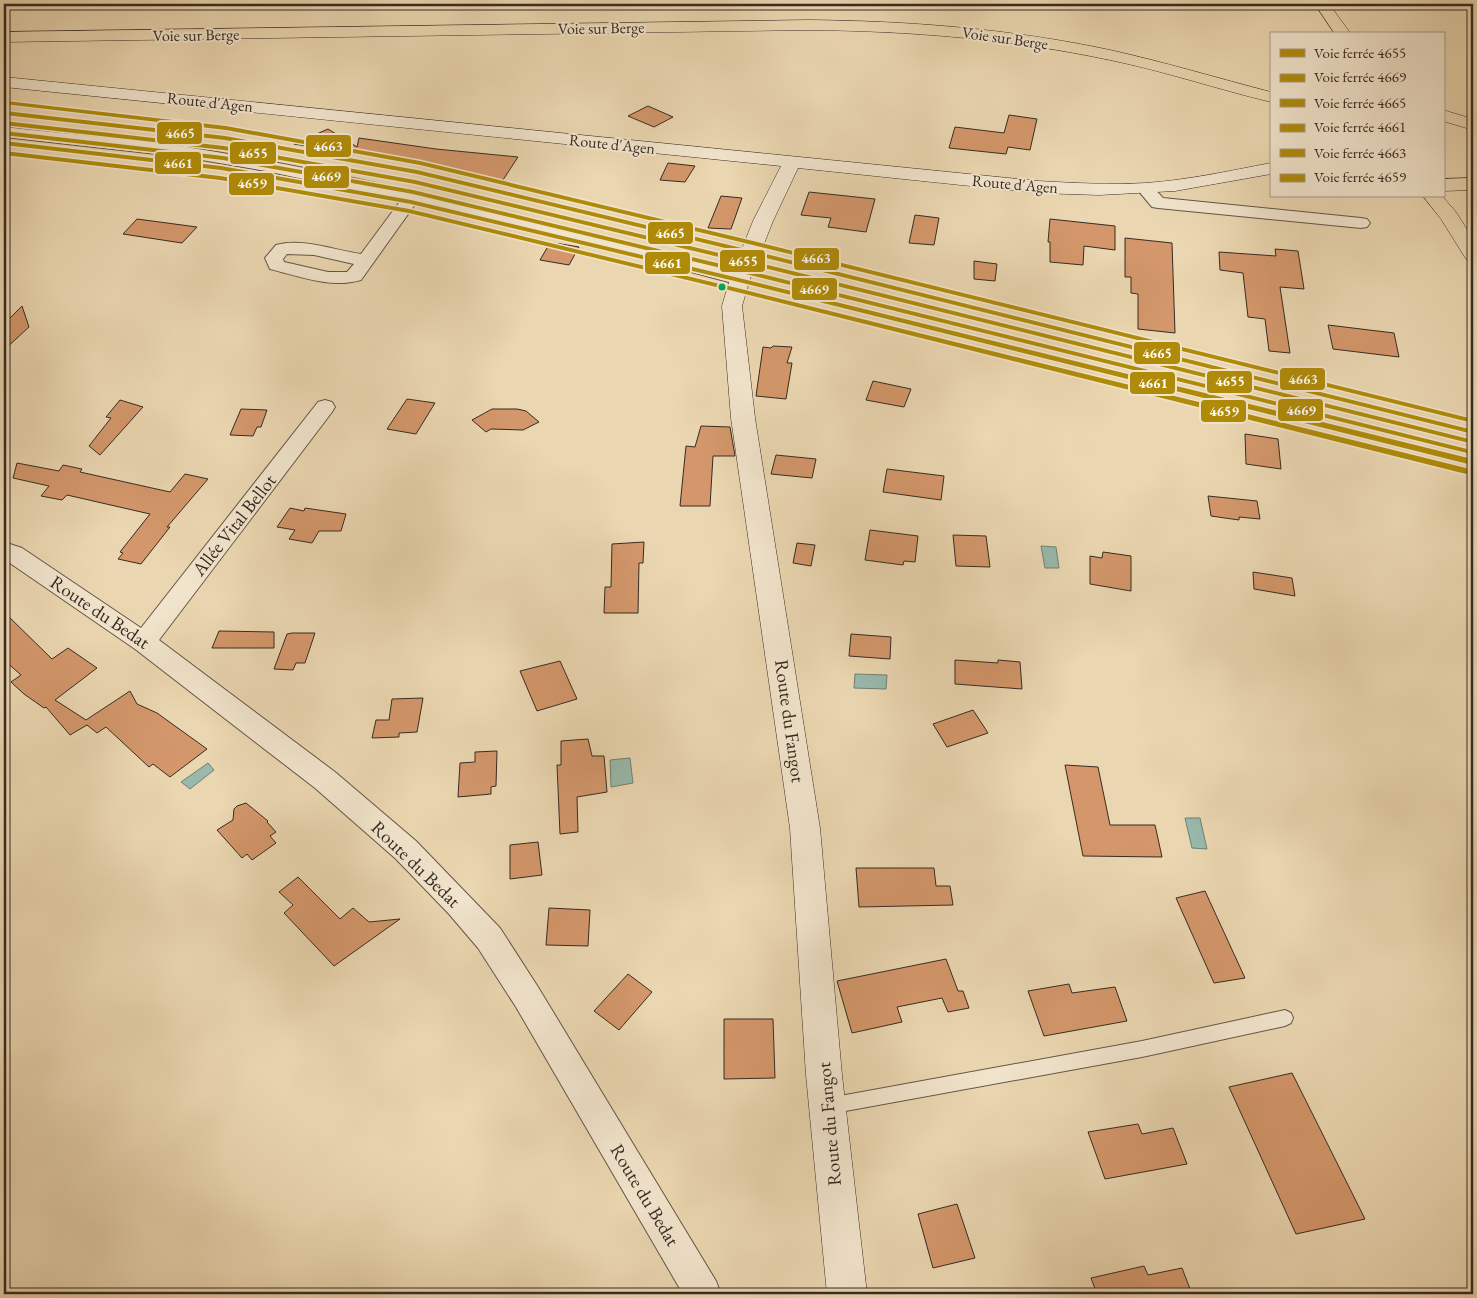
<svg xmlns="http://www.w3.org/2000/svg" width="1477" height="1298" viewBox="0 0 1477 1298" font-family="'EB Garamond',serif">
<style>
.water{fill:#98b9ac;stroke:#718075}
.building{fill:#d3976b;stroke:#372b23}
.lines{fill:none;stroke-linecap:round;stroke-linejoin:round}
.lane-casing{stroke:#645646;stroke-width:2}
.street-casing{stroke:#645646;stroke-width:2}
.secondary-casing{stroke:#372b23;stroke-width:1}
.primary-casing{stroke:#372b23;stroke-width:1}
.lane{fill:#f1e4cc;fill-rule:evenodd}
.street{fill:#f1e4cc;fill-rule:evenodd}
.secondary{fill:#f1e4cc;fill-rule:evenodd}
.primary{fill:#ead6b0;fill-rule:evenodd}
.rail-1-casing{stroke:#f1e4cc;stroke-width:3}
.rail-2-casing{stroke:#f1e4cc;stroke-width:3}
.rail-3-casing{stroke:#f1e4cc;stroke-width:3}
.rail-4-casing{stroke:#f1e4cc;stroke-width:3}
.rail-5-casing{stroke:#f1e4cc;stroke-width:3}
.rail-6-casing{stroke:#f1e4cc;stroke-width:3}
.rail-1{fill:#b08b09;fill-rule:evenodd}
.rail-2{fill:#b08b09;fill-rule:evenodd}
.rail-3{fill:#b08b09;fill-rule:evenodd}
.rail-4{fill:#b08b09;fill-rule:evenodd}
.rail-5{fill:#b08b09;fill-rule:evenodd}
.rail-6{fill:#b08b09;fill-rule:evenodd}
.bus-dot{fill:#00a651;stroke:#f1e4cc;stroke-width:2}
.labels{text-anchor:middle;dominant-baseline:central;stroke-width:4;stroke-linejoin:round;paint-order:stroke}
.far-street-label{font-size:16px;fill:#372b23;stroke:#f1e4cc}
.street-label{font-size:19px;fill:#372b23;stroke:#f1e4cc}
.line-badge{stroke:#f1e4cc;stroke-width:2}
.badge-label{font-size:14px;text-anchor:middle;font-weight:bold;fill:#fff}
</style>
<rect width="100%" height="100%" fill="#ead6b0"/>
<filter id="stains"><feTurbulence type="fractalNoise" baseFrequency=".004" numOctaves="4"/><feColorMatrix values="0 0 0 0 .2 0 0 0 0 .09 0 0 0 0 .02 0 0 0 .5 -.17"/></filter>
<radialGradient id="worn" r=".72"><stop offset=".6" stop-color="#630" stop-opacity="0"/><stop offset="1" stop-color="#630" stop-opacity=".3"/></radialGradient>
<g class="water">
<polygon points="1041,546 1056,547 1059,568 1045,568"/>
<polygon points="855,674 887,675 886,689 854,688"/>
<polygon points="630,758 633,783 611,787 610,760"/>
<polygon points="208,763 214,770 190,789 181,782"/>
<polygon points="1185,818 1200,818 1207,849 1192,848"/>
</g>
<g class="building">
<polygon points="648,106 673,117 654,127 628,116"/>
<polygon points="1009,115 1037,119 1030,150 1008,147 1006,154 949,148 955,127 1004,133"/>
<polygon points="328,129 357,147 359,138 436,149 518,157 501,183 412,163 294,144"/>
<polygon points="668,163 695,166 685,182 660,180"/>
<polygon points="809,192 875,199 866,232 828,227 831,218 801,215"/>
<polygon points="721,196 742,198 731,229 708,228"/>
<polygon points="915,215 939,218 934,245 909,243"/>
<polygon points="137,219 197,227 182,243 123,234"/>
<polygon points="1050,219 1115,226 1115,250 1084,246 1083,265 1050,262 1050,242 1048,242"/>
<polygon points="1125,238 1172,243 1175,333 1138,329 1138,294 1131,293 1131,277 1125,277"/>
<polygon points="550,243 561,244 579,247 569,265 540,260"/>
<polygon points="1275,249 1298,251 1304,289 1280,287 1290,353 1269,351 1265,319 1248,317 1243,273 1220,270 1219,252 1276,256"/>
<polygon points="974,261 997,264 995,281 974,279"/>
<polygon points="22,306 29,327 4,350 4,324"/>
<polygon points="1328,325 1394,333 1399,357 1333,349"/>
<polygon points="773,346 792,347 787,363 792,363 786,399 756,396 763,347 771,348"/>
<polygon points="873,381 911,389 904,407 866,400"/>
<polygon points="407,399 435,403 416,434 387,429"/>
<polygon points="120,400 143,407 100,455 89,446 111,418 106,417"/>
<polygon points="241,409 267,410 261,427 257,427 253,436 230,435"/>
<polygon points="492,409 517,409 526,411 539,422 523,430 491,429 486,432 472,420"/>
<polygon points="701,426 730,427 735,456 713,456 710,506 680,506 686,446 695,447"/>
<polygon points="1245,434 1278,439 1281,469 1246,464"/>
<polygon points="776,455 816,459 812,478 771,474"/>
<polygon points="17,463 59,471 63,465 82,469 80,472 170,492 185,474 208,479 167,527 170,527 141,564 118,559 123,553 120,552 150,514 67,495 62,500 41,496 49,486 13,478"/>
<polygon points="887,469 944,476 941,500 883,492"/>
<polygon points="1208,496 1257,501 1260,519 1239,517 1239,520 1211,516"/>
<polygon points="290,508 304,511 305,508 346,514 341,531 319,531 312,543 289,539 295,530 277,527"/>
<polygon points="870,530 918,536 915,562 904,561 903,565 865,560"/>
<polygon points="953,535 986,536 990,567 956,566"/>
<polygon points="644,542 643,563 639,563 638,613 604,613 605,587 611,587 612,544"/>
<polygon points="797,543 815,545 811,566 793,563"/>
<polygon points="1103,552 1131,556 1131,591 1090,584 1090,556 1102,558"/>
<polygon points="1253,572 1292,578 1295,596 1254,589"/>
<polygon points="4,612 52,659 68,648 97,668 55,700 86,720 130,691 137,704 157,713 207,749 170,777 153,764 149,767 106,727 97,733 87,725 70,735 46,707 44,708 24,694 11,682 21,675 4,660"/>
<polygon points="219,631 274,632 274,648 212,648"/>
<polygon points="292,633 315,633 305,663 296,663 293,670 274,669 287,634"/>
<polygon points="851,634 891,637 890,659 849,656"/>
<polygon points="955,660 998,663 998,660 1020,662 1022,689 955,684"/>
<polygon points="560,661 577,699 537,711 520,671"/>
<polygon points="423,698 417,732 399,733 399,737 372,738 376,720 389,720 392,699"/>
<polygon points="973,710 988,733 947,747 933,724"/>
<polygon points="588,739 592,756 604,756 607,792 577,797 578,832 560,834 557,765 561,765 561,741"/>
<polygon points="497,751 496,786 491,787 491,794 458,797 460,763 475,762 475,752"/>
<polygon points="1065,765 1098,767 1110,825 1155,825 1162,857 1083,856"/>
<polygon points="246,803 268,821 267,822 276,832 270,836 276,843 252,860 247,854 242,858 217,830 233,820 234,809 237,806"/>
<polygon points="538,842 542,875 510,879 510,845"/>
<polygon points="856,868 934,868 936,886 950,886 953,905 859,907"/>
<polygon points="298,877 340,919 353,908 369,922 400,919 334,966 284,913 293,905 279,892"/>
<polygon points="1205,891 1245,978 1214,983 1176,898"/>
<polygon points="549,908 590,910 588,946 546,945"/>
<polygon points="946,959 958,991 963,991 969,1008 948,1012 942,998 897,1007 902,1022 852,1033 837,981"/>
<polygon points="628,974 652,992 619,1030 594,1011"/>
<polygon points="1069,984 1072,993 1115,987 1127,1021 1044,1036 1028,991"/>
<polygon points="724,1019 773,1019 775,1078 724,1079"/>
<polygon points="1292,1073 1365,1219 1296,1234 1229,1087"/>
<polygon points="1138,1124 1142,1134 1173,1128 1187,1164 1105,1179 1088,1132"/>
<polygon points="957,1204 975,1258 933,1268 918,1214"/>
<polygon points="1144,1266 1148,1275 1182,1268 1192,1294 1097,1294 1091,1278"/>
</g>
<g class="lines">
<defs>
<polygon id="lane" points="1285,1010 1291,1013 1293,1018 1291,1023 1285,1026 1142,1057 829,1114 823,1112 821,1106 823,1100 829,1098 1142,1041"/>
<g id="street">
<path d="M4 127C64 134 126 138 186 147 375 177 561 226 747 275L749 279 747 283 740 285 500 221 416 203 361 280C330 289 299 276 270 269L265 258 276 245C304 238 333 250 361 254L401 200 266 171 184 157 4 137ZM287 254 314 255 354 264 347 272H328L284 262 283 259Z"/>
<polygon points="1145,184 1151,185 1163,198 1361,218 1367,219 1370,223 1367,227 1361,228 1158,208 1152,207 1137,189 1139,185"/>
<polygon points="325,400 332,402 335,407 332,412 159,640 335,772 416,841 500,928 538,987 716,1281 721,1294 683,1294 516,1007 478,948 449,914 396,859 315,788 135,649 4,559 4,542 22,548 141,628 318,402"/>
</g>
<path id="secondary" d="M4 77 1038 181C1074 183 1110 185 1146 183 1188 180 1229 171 1271 163V174L1175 191 1099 195 1038 193 798 168 773 221 750 279 742 306 755 418 820 828 842 1075 867 1294H827L806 1075 790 828 731 418 722 306 730 279 753 221 781 166 4 87Z"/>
<g id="primary">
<polygon points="1315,4 1329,4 1351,34 1335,34"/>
<path d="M809 20C910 21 1011 29 1110 50 1164 62 1217 78 1271 92V102C1217 89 1164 71 1110 60 1011 39 910 31 809 30L4 42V32Z"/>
<polygon points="1443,110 1473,119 1473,130 1443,121"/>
<polygon points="1473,178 1473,190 1443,191 1443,179"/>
<polygon points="1423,196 1442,196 1456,212 1473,239 1473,261 1466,259 1441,219"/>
</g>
</defs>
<use href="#lane" class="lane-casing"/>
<use href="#street" class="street-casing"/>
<use href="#secondary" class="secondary-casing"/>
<use href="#primary" class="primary-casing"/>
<use href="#lane" class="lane"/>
<use href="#street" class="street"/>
<use href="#secondary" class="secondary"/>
<use href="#primary" class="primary"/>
<defs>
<polygon id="rail-1" points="4,121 224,146 415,180 748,260 1473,440 1473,444 748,264 415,184 224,150 4,125"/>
<polygon id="rail-2" points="4,131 223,156 413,190 746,270 1471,450 1473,450 1473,454 1471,454 746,274 413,194 223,160 4,135"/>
<polygon id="rail-3" points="5,111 225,136 417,170 750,250 1473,430 1473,434 750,254 417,174 225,140 5,115 4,114"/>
<polygon id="rail-4" points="4,141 221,166 411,200 743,279 1468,458 1472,461 1468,464 743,283 411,204 221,170 4,145"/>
<polygon id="rail-5" points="6,101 226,126 420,161 753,241 1473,419 1473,423 753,245 420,165 226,130 4,104 4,102"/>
<polygon id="rail-6" points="4,151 220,176 409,209 741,289 1466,468 1470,471 1466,474 741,293 409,213 220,180 4,155"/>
</defs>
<use href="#rail-1" class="rail-1-casing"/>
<use href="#rail-2" class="rail-2-casing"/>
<use href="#rail-3" class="rail-3-casing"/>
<use href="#rail-4" class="rail-4-casing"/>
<use href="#rail-5" class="rail-5-casing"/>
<use href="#rail-6" class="rail-6-casing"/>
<use href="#rail-1" class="rail-1"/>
<use href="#rail-2" class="rail-2"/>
<use href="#rail-3" class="rail-3"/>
<use href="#rail-4" class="rail-4"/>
<use href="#rail-5" class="rail-5"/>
<use href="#rail-6" class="rail-6"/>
</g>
<circle class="bus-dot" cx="722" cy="287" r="4.5"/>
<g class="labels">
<g class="far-street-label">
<text transform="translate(601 28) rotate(-1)">Voie sur Berge</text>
<text transform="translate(196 35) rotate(-1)">Voie sur Berge</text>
<text transform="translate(1005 38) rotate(8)">Voie sur Berge</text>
<text transform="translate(210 102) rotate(6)">Route d'Agen</text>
<text transform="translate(612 144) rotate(6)">Route d'Agen</text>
<text transform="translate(1015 184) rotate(5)">Route d'Agen</text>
</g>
<g class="street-label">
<text transform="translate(234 525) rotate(-52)">Allée Vital Bellot</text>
<text transform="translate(100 612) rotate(34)">Route du Bedat</text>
<text transform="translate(790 721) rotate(82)">Route du Fangot</text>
<text transform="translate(416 864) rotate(44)">Route du Bedat</text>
<text transform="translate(829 1124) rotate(-95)">Route du Fangot</text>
<text transform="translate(645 1195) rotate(59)">Route du Bedat</text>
</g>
</g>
<g class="line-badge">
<rect x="156" y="121" width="47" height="24" rx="5" fill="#b08b09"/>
<rect x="305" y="134" width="47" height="24" rx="5" fill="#b08b09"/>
<rect x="229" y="141" width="48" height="24" rx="5" fill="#b08b09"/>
<rect x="154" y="151" width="48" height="24" rx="5" fill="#b08b09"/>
<rect x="303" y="165" width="47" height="24" rx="5" fill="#b08b09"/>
<rect x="228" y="172" width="47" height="24" rx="5" fill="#b08b09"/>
<rect x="647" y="221" width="47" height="24" rx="5" fill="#b08b09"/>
<rect x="793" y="247" width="47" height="24" rx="5" fill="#b08b09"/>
<rect x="719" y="249" width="47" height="24" rx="5" fill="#b08b09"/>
<rect x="644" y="251" width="47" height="24" rx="5" fill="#b08b09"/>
<rect x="791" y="277" width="47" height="24" rx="5" fill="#b08b09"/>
<rect x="1133" y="341" width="48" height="24" rx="5" fill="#b08b09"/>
<rect x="1279" y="367" width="47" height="24" rx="5" fill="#b08b09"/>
<rect x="1206" y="370" width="47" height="24" rx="5" fill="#b08b09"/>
<rect x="1129" y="371" width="47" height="24" rx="5" fill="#b08b09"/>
<rect x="1277" y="398" width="47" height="24" rx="5" fill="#b08b09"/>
<rect x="1200" y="399" width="47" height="24" rx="5" fill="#b08b09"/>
</g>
<g class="badge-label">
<text x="180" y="138">4665</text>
<text x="328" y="151">4663</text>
<text x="253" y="158">4655</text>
<text x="178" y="168">4661</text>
<text x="326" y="181">4669</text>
<text x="252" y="188">4659</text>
<text x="670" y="238">4665</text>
<text x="816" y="263">4663</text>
<text x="743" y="266">4655</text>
<text x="667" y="268">4661</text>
<text x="814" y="294">4669</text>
<text x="1157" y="358">4665</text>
<text x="1303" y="384">4663</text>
<text x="1230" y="386">4655</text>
<text x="1153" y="388">4661</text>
<text x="1301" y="415">4669</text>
<text x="1224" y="416">4659</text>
</g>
<rect width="1477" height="1298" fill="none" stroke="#ead6b0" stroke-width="20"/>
<rect x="5" y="5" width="1467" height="1288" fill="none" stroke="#372b23" stroke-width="2.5"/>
<rect x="10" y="10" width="1457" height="1278" fill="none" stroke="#372b23"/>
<rect x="1270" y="32" width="175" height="165" fill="#f1e4cc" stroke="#a79a88"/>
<rect x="1280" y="49" width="25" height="8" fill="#b08b09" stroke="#a79a88"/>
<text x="1314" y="58" font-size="15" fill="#372b23">Voie ferrée 4655</text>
<rect x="1280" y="74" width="25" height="8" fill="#b08b09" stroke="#a79a88"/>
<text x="1314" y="82" font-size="15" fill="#372b23">Voie ferrée 4669</text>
<rect x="1280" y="99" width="25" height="8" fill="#b08b09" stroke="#a79a88"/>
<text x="1314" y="108" font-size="15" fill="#372b23">Voie ferrée 4665</text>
<rect x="1280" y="124" width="25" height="8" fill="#b08b09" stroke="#a79a88"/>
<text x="1314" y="132" font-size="15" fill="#372b23">Voie ferrée 4661</text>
<rect x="1280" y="149" width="25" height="8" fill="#b08b09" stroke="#a79a88"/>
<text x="1314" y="158" font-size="15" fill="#372b23">Voie ferrée 4663</text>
<rect x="1280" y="174" width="25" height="8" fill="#b08b09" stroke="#a79a88"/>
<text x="1314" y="182" font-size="15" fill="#372b23">Voie ferrée 4659</text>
<rect width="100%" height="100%" filter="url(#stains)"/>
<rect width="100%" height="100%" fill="url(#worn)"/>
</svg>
